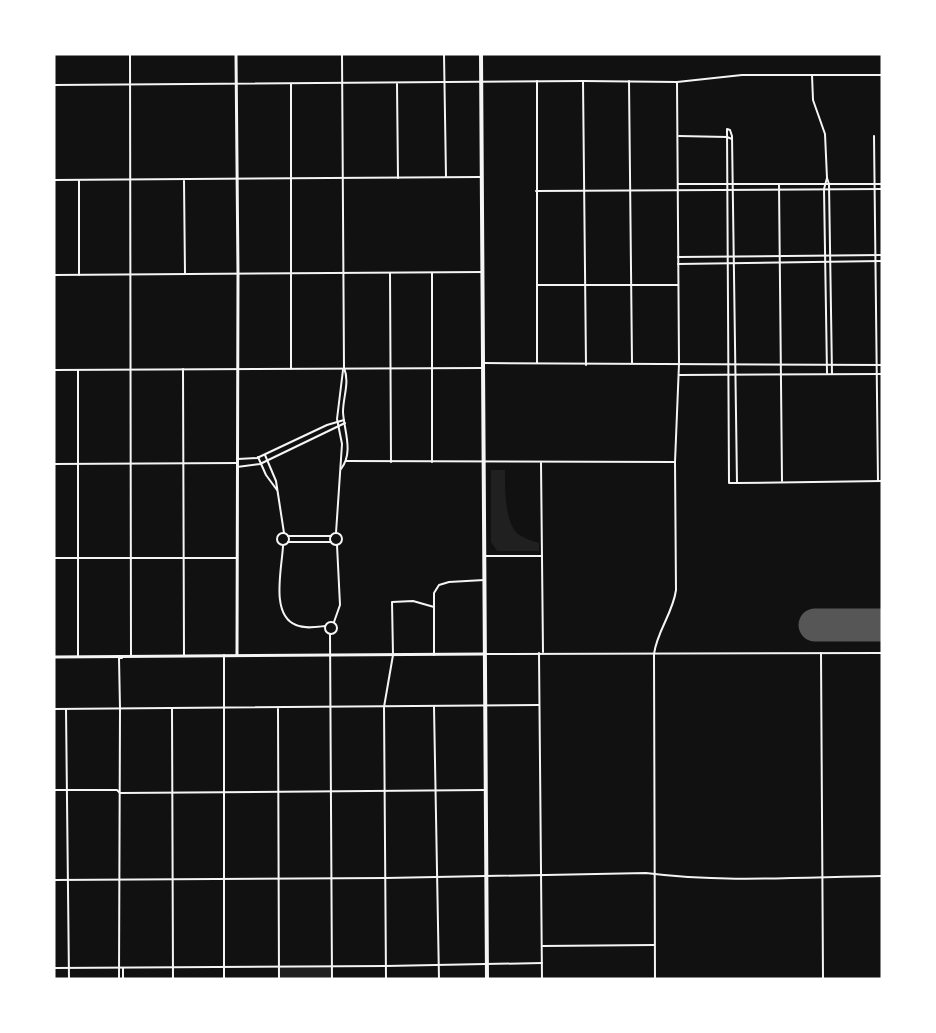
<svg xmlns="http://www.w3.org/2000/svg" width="936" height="1033" viewBox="0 0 936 1033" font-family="'Exo 2',sans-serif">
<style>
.green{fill:#202020}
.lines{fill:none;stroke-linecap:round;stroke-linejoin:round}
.runway{stroke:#565656;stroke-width:33}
.minor{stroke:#f5f5f5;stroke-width:2}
.tertiary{stroke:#f5f5f5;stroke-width:3}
.primary{stroke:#f5f5f5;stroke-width:4}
</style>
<rect width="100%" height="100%" fill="#111"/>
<g class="green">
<path d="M491 470H505C505 487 504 527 521 536 526 539 533 541 539 543V551H497L491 542Z"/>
<rect x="279" y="967" width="53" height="12"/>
</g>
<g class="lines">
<polyline class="runway" points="815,625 882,625"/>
<g class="minor">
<polyline points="130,54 131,656"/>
<polyline points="444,54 446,177"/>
<polyline points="812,75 813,100 825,134 827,178 829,184 832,374"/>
<polyline points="537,81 537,363"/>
<polyline points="583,81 586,365"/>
<polyline points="629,81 632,363"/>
<polyline points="291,84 291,369"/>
<polyline points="397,84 398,178"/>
<polyline points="54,85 583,81 677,82 742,75 882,75"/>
<polyline points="679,136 727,137 732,139"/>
<polyline points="874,136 878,481"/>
<polyline points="827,178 824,189 827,373"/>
<polyline points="54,180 480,177"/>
<polyline points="184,181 185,274"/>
<polyline points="678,184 882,184"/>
<polyline points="779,184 782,481"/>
<polyline points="536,191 882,189"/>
<polyline points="678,257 882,255"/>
<polyline points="678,264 882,261"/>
<polyline points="390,273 391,462"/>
<polyline points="54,275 483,272"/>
<polyline points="79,275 79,181"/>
<polyline points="538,285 678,285"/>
<polyline points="483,363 882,365"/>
<polyline points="183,369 184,656"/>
<polyline points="54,370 483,368"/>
<polyline points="679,375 882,374"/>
<polyline points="265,455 276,481 284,533"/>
<polyline points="258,457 266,475 277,490"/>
<polyline points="238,459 257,458 327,425 344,420"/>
<polyline points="346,461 675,462"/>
<polyline points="432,462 432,273"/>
<polyline points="541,463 543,652"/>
<polyline points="54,464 237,463"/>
<polyline points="237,467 260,464 345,423"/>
<path d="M341 469C354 452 344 431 343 412 343 397 350 382 344 368L342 54"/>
<polyline points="737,483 732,136 730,130 727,129 729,483 737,483 882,481"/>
<circle cx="283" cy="539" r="6"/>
<circle cx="336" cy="539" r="6"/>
<polyline points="336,533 342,444 337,419 343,370"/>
<polyline points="288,536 331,536"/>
<polyline points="288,542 331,542"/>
<path d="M283 546C282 568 270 615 296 625 305 629 316 627 325 626"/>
<polyline points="485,556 542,556"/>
<polyline points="54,558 237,558"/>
<circle cx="331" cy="628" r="6"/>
<polyline points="334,622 340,605 337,545"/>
<polyline points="330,634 332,979"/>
<polyline points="539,653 542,979"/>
<polyline points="821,653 823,979"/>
<polyline points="485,654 882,653"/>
<polyline points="224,655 224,979"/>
<polyline points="434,655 434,593 439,585 449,582 484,580"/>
<polyline points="78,657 78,370"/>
<polyline points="434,707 439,979"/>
<polyline points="54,709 539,705"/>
<polyline points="66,709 69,979"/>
<polyline points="172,709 173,979"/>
<polyline points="278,709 279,979"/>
<polyline points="54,790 117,790 120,793 485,790"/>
<path d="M54 880 386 878 646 873C723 883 804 877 882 876"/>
<polyline points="542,946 654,945"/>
<polyline points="54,968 386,966 542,963"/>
<polyline points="119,979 120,708 119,658 122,658"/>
<polyline points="123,979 123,968"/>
<polyline points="386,979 384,707 393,655 392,602 413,601 434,607"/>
<path d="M655 979 654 654C657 631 673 613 676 590L675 462 679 364 677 82"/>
</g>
<g class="tertiary">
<polyline points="236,54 238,274 237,655"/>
<polyline points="54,657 485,654"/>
</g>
<polyline class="primary" points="481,54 487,979"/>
</g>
<rect width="936" height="1033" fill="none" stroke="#ffffff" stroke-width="111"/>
</svg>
